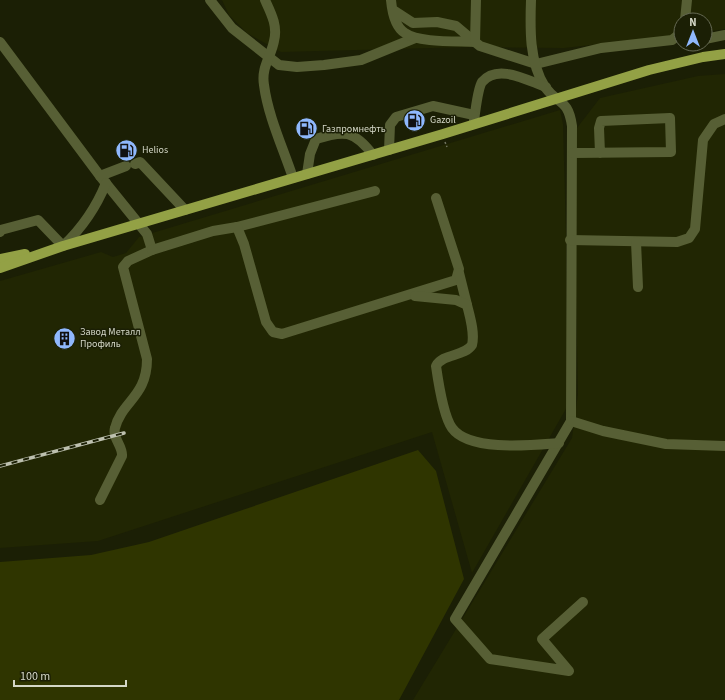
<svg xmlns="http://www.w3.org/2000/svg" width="725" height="700" viewBox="0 0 725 700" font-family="'Source Sans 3',sans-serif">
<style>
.built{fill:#212603}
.green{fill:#2f3500}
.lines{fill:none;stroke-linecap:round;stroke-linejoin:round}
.path{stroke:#717560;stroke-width:1.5;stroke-dasharray:2 2;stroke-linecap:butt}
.minor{stroke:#575f35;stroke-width:10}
.major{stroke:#93a145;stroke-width:10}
.rail-casing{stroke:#bdc0af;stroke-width:3.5}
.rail{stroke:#1b1f05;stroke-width:2;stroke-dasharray:6;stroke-linecap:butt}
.labels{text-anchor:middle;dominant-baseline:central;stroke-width:3;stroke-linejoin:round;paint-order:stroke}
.poi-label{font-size:10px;fill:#d4d7c7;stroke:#1b1f05;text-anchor:start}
</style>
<rect width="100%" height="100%" fill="#1b1f05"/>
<g class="built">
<polygon points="222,0 725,0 725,29 705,32 705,20 681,20 681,35 564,48 470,47 281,52 247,33 229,15"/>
<polygon points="725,74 725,700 413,700 572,438 578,394 575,247 577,128 600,98 698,76"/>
<polygon points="560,110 563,124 566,237 567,407 472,573 432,432 98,541 0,548 0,281 101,252 113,257 126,253 139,237"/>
</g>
<polygon class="green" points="418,450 436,471 464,579 399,700 0,700 0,562 91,555 149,542"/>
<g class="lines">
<polyline class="path" points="445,142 447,147"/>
<g class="minor">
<polyline points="210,0 232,28 279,65 297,67 324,65 361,60 415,38"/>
<path d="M265 0C271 13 278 26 274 41 271 57 261 67 264 85 268 116 283 148 293 178"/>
<path d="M391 0C392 11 395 27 405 33 418 43 458 41 475 42L456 26 437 22 413 23 393 10"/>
<polyline points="476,0 475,42 480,46 536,64 601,48 672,40 681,33"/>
<path d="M531 0C530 28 529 62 545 87 558 105 568 98 572 126L571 421 455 619 490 659 569 671 542 639 583 602"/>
<polyline points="685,20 687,0"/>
<polyline points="705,39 725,35"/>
<path d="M0 42 100 176 147 234 152 250 128 261 123 267 147 359C147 397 122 401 115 428 112 438 123 446 122 456L100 500"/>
<path d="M474 121C475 113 478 88 482 82 498 63 528 81 546 87"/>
<polyline points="389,150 390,125 396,117 433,106 474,115"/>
<polyline points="573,153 671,152 670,118 601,121 599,128 600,153"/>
<polyline points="135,164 140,162 185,210"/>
<path d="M307 174 310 154 316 139C344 130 354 130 373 155"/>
<polyline points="100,176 126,166"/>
<polyline points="237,227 375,191"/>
<path d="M0 232 1 230 38 220 63 246C82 228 96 208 106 183"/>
<polyline points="570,240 677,242 689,238 695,229 703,140 714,124 725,119"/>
<polyline points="636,242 638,287"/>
<polyline points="152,250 213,231 237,227 244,244 266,322 273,332 282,334 456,280 459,269 436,198"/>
<polyline points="459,273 467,305"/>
<path d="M415 296 456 300 467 305C470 317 475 333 472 345 464 357 443 353 436 366 438 380 444 417 452 428 469 452 533 445 559 443"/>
<polyline points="571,421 603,431 666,444 725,446"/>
</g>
<g class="major">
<polyline points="0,259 25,254"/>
<polyline points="0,268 63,246 443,134 649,70 703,57 725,54"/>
</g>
<defs>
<polyline id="rail" points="0,466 124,433"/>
</defs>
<use href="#rail" class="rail-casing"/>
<use href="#rail" class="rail"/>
</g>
<defs>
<symbol id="fuel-disc" viewBox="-11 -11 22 22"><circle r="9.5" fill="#8fb8fd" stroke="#1b1f05"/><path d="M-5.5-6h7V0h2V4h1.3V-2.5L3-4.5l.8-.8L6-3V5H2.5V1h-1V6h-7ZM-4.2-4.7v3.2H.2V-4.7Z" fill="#111"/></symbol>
<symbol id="building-disc" viewBox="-11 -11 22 22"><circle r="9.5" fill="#8fb8fd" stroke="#1b1f05"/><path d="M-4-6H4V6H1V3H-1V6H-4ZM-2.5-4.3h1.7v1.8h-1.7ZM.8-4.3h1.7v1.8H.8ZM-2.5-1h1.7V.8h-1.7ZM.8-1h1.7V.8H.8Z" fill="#111"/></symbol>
</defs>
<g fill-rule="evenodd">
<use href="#fuel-disc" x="402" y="108" width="25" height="25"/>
<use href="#fuel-disc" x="294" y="116" width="25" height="25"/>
<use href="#fuel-disc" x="114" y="138" width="25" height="25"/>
<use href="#building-disc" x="52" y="326" width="25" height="25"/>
</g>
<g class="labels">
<g class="poi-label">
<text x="430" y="120">Gazoil</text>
<text x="322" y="129">Газпромнефть</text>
<text x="142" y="150">Helios</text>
<text x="80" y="332">Завод Металл<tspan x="80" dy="12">Профиль</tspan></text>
</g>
</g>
<g transform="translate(693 32)"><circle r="19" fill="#1b1f05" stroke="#656953"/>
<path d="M0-3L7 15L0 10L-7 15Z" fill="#8fb8fd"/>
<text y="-6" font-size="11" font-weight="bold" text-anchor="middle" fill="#d4d7c7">N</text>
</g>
<path d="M14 680v6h112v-6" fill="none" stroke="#d4d7c7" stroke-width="2"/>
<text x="20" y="680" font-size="12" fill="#d4d7c7" stroke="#1b1f05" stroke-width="3" paint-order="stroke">100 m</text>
</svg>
